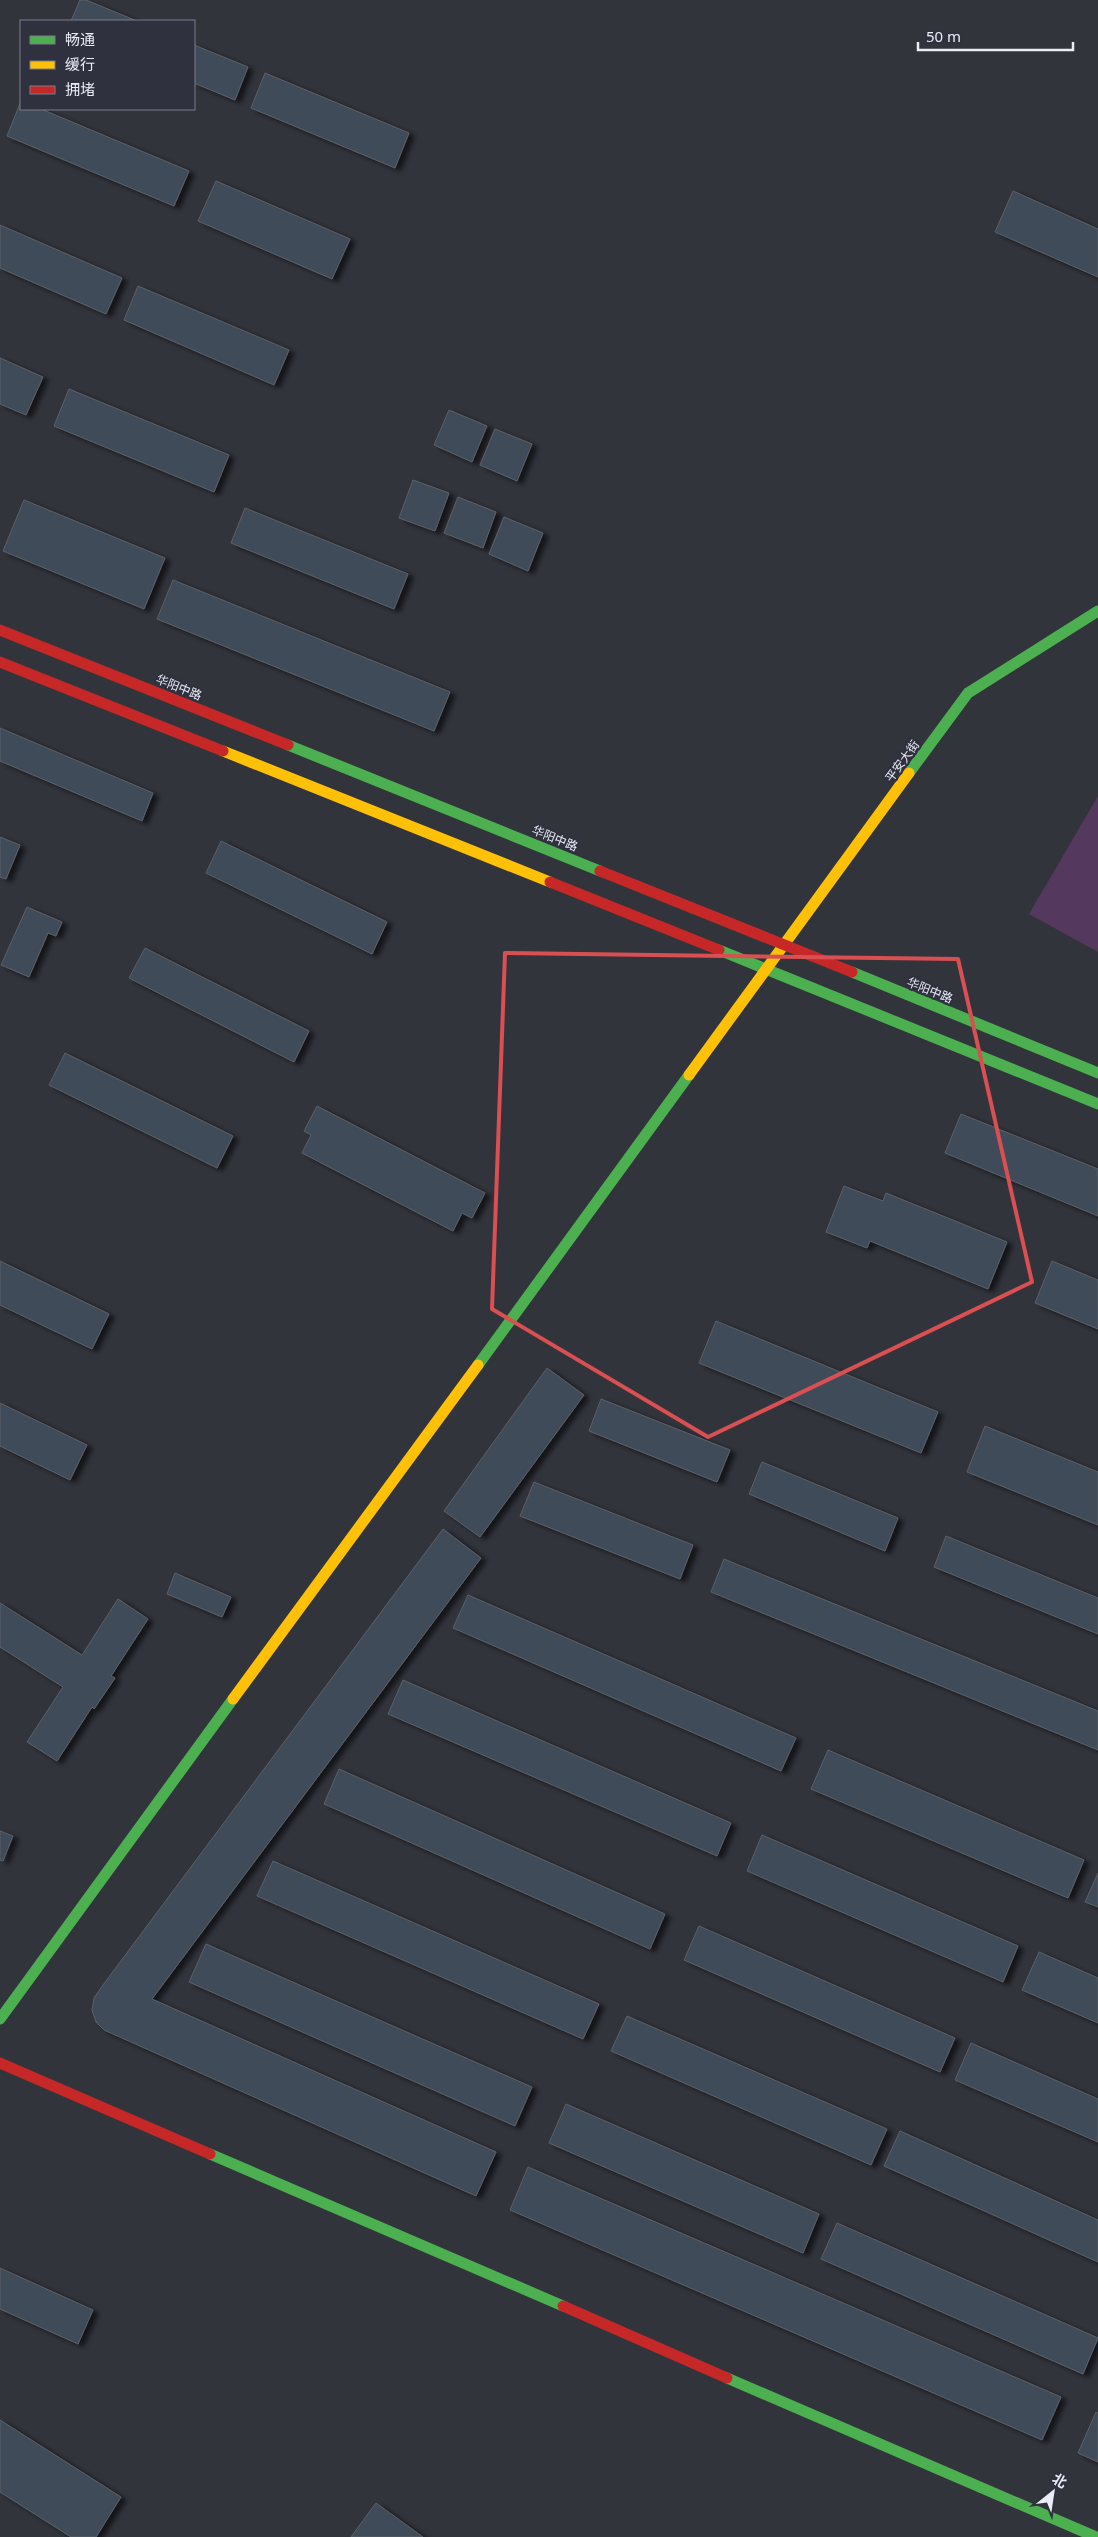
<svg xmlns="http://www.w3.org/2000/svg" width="1098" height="2537" viewBox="0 0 1098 2537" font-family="'Noto Sans','Noto Sans SC',sans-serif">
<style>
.green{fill:#54385d}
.building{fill:#3f4b5a;stroke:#5d6066;filter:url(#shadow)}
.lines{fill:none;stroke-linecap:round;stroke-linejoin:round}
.fast{stroke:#4caf50;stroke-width:11}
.slow{stroke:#ffc107;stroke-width:11}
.jam{stroke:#c62828;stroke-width:11}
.marked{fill:none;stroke:#da4f51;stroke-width:4;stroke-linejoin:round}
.labels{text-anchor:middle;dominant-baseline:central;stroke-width:4.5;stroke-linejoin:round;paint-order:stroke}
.street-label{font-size:12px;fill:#ebedf6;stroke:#2f313f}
</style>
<defs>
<filter id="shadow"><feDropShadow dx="5.5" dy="3" stdDeviation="2.5" flood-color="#0009"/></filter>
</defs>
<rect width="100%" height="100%" fill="#32343c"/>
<polygon class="green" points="1098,796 1098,952 1029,914"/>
<g class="building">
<polygon points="80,0 86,0 137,21 71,21"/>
<polygon points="194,45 248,67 235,100 194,83"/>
<polygon points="265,73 409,133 395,168 251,108"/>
<polygon points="21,101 21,109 41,109 189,171 174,206 7,136"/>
<polygon points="216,181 350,239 332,279 198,221"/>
<polygon points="1013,191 1098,229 1098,277 995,232"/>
<polygon points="0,225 122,278 106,314 0,268"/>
<polygon points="138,286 289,350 274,385 124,320"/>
<polygon points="0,358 43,377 26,415 0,404"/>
<polygon points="69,389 229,455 214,492 54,426"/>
<polygon points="449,410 487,426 472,462 434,445"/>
<polygon points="495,429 532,444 517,481 480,465"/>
<polygon points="413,480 449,493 435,531 399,518"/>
<polygon points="458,497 496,512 483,548 444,533"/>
<polygon points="24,500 165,558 144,609 3,551"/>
<polygon points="245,508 408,574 394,609 231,543"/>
<polygon points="504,517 543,533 528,571 489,554"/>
<polygon points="173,580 450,692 434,731 157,619"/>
<polygon points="0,728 153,793 142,821 0,761"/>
<polygon points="0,837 20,845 6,879 0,877"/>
<polygon points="221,841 387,922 372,954 206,873"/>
<polygon points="27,907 62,922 56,936 48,933 29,977 1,965"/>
<polygon points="145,948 309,1031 294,1062 129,978"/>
<polygon points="65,1053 233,1136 217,1168 49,1085"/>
<polygon points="317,1106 485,1193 472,1218 462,1213 453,1231 302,1153 311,1135 304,1131"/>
<polygon points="961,1114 1098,1169 1098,1216 945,1153"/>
<polygon points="844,1186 883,1201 886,1193 1007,1242 988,1289 870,1241 867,1248 826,1232"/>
<polygon points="0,1261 109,1314 92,1349 0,1305"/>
<polygon points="1052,1261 1098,1280 1098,1329 1035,1303"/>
<polygon points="716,1321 938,1412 921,1453 699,1363"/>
<polygon points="547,1368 584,1395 480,1537 444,1511"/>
<polygon points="601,1399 730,1450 717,1482 589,1431"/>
<polygon points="0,1403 87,1445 70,1480 0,1446"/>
<polygon points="985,1426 1098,1472 1098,1525 967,1472"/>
<polygon points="762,1462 898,1518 885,1551 749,1494"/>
<polygon points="534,1482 693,1545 680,1579 520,1516"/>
<polygon points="443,1529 481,1558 152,1999 496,2152 476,2196 104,2030 96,2022 92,2010 94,1998 103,1985"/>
<polygon points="946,1536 1098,1598 1098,1634 934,1567"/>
<polygon points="724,1559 1098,1711 1098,1750 711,1592"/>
<polygon points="175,1573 231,1597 222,1617 167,1594"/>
<polygon points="468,1595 796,1738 781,1771 453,1628"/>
<polygon points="118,1599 148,1619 111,1676 115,1678 94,1709 92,1707 57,1761 27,1742 63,1687 0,1647 0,1603 82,1655"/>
<polygon points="403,1680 731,1823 717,1856 388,1714"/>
<polygon points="828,1750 1084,1860 1068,1898 811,1789"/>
<polygon points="339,1769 665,1914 650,1949 324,1804"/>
<polygon points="0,1831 13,1836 3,1861 0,1860"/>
<polygon points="762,1835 1018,1946 1003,1982 747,1871"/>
<polygon points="273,1861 599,2004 583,2039 257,1896"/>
<polygon points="1098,1873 1098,1907 1085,1902"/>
<polygon points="699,1926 955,2038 940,2072 684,1960"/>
<polygon points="206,1944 532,2087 515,2126 189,1982"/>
<polygon points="1039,1952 1098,1978 1098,2023 1022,1990"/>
<polygon points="627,2016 887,2129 871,2165 611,2051"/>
<polygon points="971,2043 1098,2099 1098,2142 955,2080"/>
<polygon points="566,2104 819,2214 803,2253 549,2143"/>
<polygon points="900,2131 1098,2220 1098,2262 884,2166"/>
<polygon points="528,2167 1061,2397 1042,2440 510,2210"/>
<polygon points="837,2223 1098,2338 1083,2374 821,2259"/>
<polygon points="0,2268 93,2310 78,2344 0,2309"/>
<polygon points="1096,2412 1098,2413 1098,2462 1078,2453"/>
<polygon points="0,2420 121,2497 96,2537 71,2537 0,2492"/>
<polygon points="376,2503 423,2537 351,2537"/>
</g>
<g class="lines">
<g class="fast">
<polyline points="288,745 600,871"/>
<polyline points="909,773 968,693 1098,611"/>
<polyline points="719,950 1098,1104"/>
<polyline points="852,972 1098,1073"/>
<polyline points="478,1365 689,1075"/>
<polyline points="0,2019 233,1699"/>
<polyline points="210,2154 563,2306"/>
<polyline points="727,2378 1096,2537"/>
</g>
<g class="slow">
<polyline points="223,751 550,882"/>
<polyline points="689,1075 909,773"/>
<polyline points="233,1699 478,1365"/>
</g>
<g class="jam">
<polyline points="0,630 288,745"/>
<polyline points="0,662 223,751"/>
<polyline points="600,871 852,972"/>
<polyline points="550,882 719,950"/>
<polyline points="0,2063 210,2154"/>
<polyline points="563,2306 727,2378"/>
</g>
</g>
<path class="marked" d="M505 953 958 959 1032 1282 708 1437 492 1309Z"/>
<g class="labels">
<g class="street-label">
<text transform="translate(179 687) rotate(22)">华阳中路</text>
<text transform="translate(902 761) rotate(-54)">平安大街</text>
<text transform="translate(555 838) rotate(22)">华阳中路</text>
<text transform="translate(930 990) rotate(22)">华阳中路</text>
</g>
</g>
<rect x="20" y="20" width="175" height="90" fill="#2f313f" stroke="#7a7c88"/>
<rect x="30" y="36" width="25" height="8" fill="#4caf50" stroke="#7a7c88"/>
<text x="65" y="45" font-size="15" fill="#ebedf6">畅通</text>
<rect x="30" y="61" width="25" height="8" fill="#ffc107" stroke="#7a7c88"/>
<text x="65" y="70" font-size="15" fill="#ebedf6">缓行</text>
<rect x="30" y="86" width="25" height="8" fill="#c62828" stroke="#7a7c88"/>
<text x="65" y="95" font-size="15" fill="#ebedf6">拥堵</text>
<g transform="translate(1053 2492) rotate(30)" stroke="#2f313f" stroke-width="4" paint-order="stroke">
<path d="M0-4L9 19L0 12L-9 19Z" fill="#ebedf6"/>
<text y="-8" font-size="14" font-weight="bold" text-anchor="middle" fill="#ebedf6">北</text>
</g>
<path d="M918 42v8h155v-8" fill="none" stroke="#ebedf6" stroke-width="2.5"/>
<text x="926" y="42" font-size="15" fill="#ebedf6" stroke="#2f313f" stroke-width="4" paint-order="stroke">50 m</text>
</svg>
